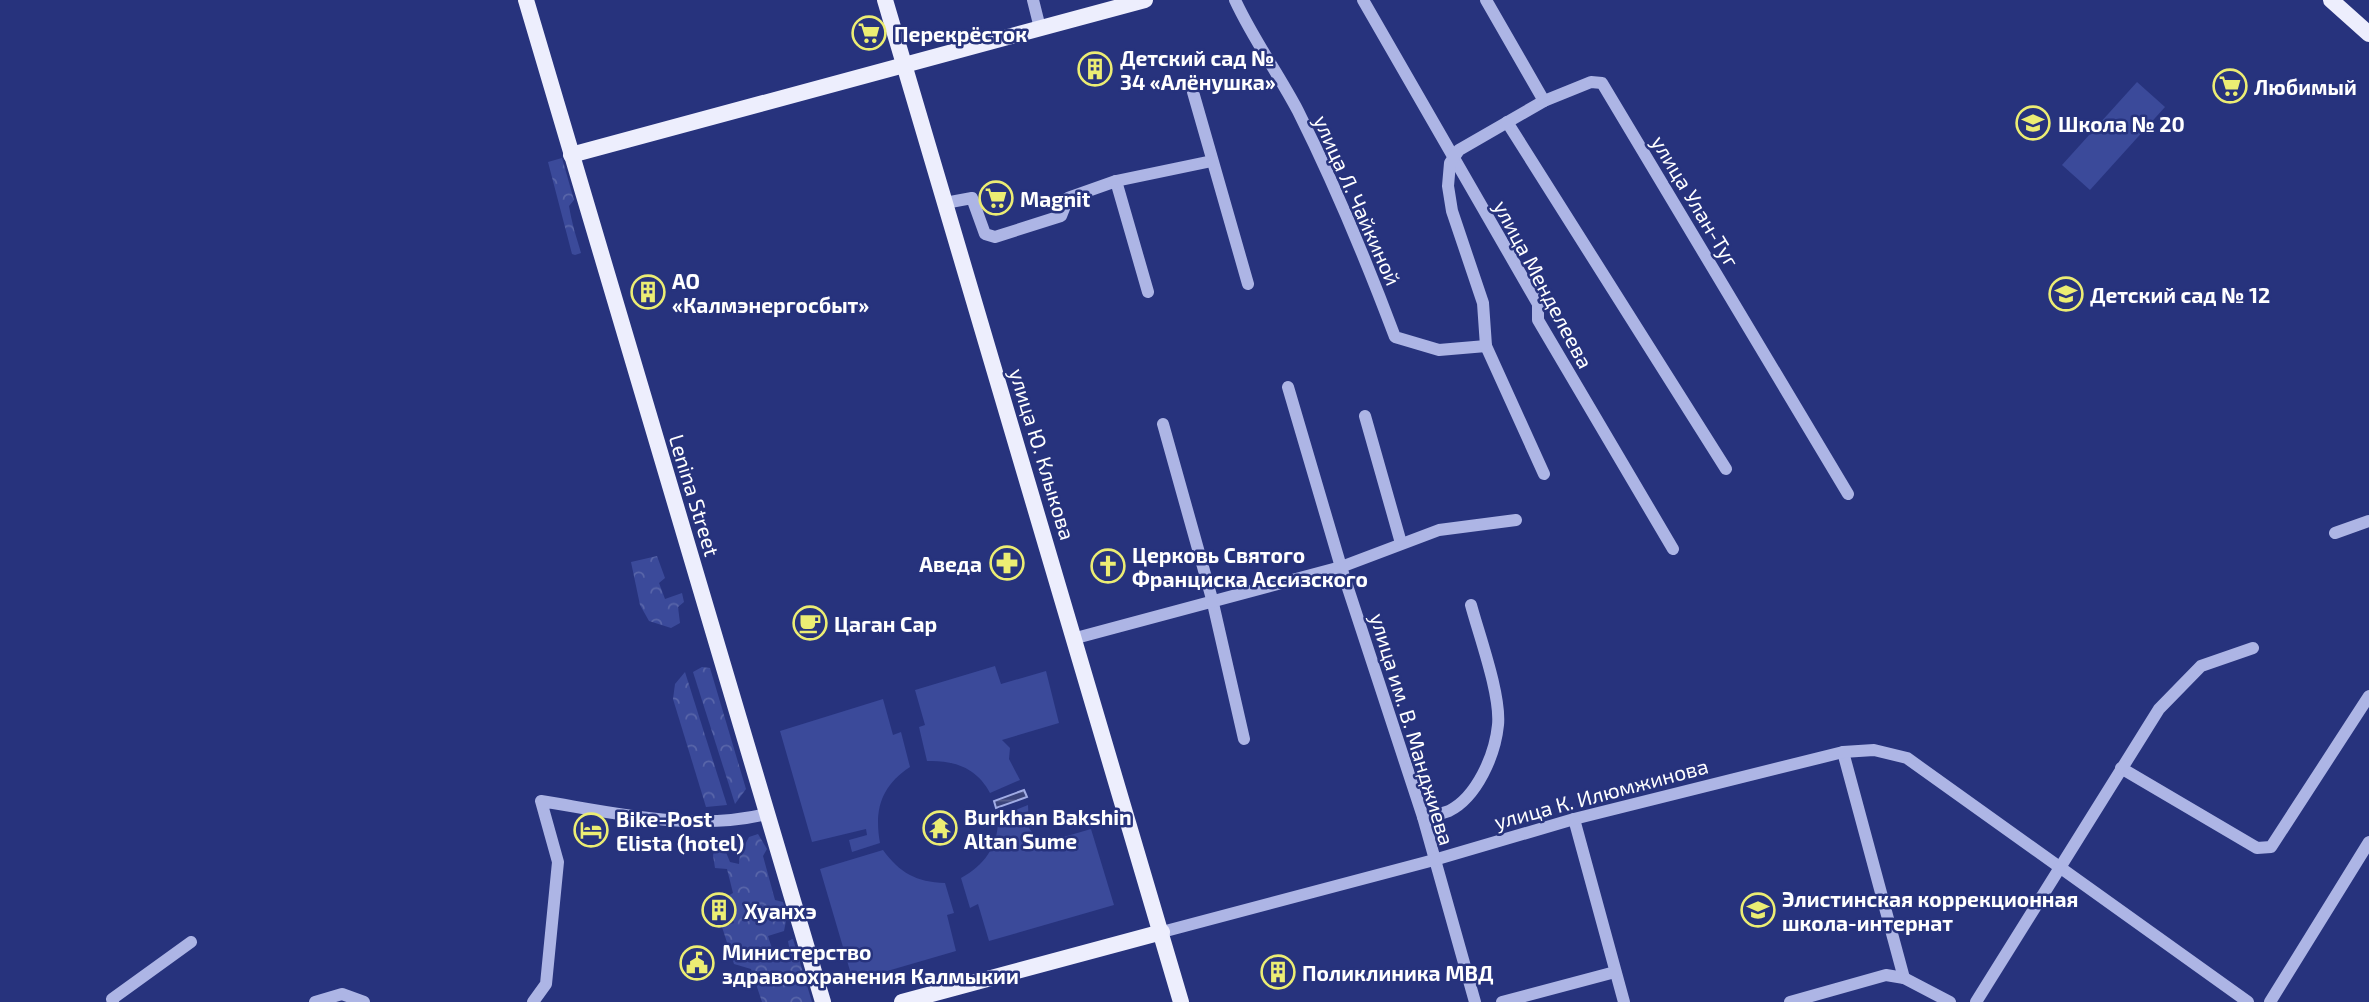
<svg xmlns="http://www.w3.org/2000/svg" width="2369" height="1002" viewBox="0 0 2369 1002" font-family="'Exo 2',sans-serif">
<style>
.grass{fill:#3b4a9a}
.forest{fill:url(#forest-crowns)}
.water{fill:url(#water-rules);stroke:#a1ace5;stroke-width:2}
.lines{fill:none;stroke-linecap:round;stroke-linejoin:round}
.minor{stroke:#adb5e5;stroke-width:12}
.major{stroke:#edeefd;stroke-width:16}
.labels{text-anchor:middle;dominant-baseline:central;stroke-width:5;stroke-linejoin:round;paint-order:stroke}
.poi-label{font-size:21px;font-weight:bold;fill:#fff;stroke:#27337d;text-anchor:start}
.street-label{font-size:21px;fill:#fff;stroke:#27337d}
</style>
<defs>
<pattern id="forest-crowns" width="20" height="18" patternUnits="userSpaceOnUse" patternTransform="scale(1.75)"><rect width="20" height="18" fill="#3b4a9a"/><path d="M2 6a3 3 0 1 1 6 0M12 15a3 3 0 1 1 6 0" fill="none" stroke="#5865a9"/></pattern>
<pattern id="water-rules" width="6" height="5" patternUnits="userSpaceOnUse" patternTransform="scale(1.75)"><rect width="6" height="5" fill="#3a437a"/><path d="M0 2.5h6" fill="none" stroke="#585f8e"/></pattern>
</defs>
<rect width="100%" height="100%" fill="#27337d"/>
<g class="grass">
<polygon points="2137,82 2165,107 2090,190 2062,165"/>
<path d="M995 666 1001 684 1046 671 1059 723 1002 740 1010 748 1009 759 1020 780 990 793C977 768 954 760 927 761L919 727 925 725 915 690Z"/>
<path d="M883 699 893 735 901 732 910 767C881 786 874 810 880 843L852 852 849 840 867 835 866 829 812 842 780 731Z"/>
<path d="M1028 805 1029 828 1036 838V845L1091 829 1114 905 989 941 978 904 970 908 961 878C985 865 999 845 998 817Z"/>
<path d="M883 850C900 873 916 882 945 883L954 913 947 915 956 951 853 981 820 869Z"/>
</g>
<g class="forest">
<path d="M562 158 574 200 569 206C572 224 576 236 581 253L575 255 572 254 548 162Z"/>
<polygon points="657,556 665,578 659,583 665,599 682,593 684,602 678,607 680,623 671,628 649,621 640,605 631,562"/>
<polygon points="702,667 710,668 746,789 735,804 693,672"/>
<polygon points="685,672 727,805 706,807 673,699 675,684"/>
<polygon points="758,834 767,849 763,856 775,900 783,902 787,916 784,931 768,936 776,961 791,957 788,941 793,939 812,1002 762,1002 751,969 734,964 722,927 734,923 726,897 733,893 727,869 715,868 713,855 717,845 723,845 730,862 739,864 740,854 749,837"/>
</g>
<polygon class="water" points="1024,790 1027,797 996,808 994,801"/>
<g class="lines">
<g class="minor">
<polyline points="1033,0 1040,28"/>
<path d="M1235 0C1253 39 1278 73 1298 111 1335 185 1366 260 1395 337L1439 350 1486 346"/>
<polyline points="1363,0 1538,304 1538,320 1673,549"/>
<polyline points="1486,0 1544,101"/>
<polyline points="1193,92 1248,284"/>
<polyline points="1507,122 1726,469"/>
<polyline points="1116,181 1148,292"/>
<polyline points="945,203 972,198 985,234 995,237 1061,216 1068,198 1116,181 1212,161"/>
<polyline points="1288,387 1341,567 1423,817 1475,1002"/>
<polyline points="1365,416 1401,543"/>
<polyline points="1163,424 1212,599 1244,739"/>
<polyline points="1544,474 1486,346 1483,303 1452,211 1448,186 1450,163 1459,150 1544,101 1591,82 1602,83 1848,494"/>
<polyline points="2335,533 2369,521"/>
<polyline points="1076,638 1341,567 1439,530 1516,520"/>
<polyline points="1843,752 1904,978"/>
<polyline points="2121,768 2257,848 2271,847 2369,696"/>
<path d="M1423 817C1431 815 1442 814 1449 811 1477 797 1495 755 1498 725 1501 695 1479 635 1471 605"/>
<polyline points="1574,819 1624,1002"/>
<polyline points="1162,932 1434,860 1574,819 1843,752 1874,750 1907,758 2248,1002"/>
<polyline points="113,1002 112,999 191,942"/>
<polyline points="315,1002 342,994 364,1002"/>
<path d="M533 1002 546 984 558 862 541 801C615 813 693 832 767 814"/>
<polyline points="1502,1002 1615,972"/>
<polyline points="1790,1002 1886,975 1904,978 1950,1002"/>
<polyline points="1976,1002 2159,709 2201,666 2253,648"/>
<polyline points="2270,1002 2369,842"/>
</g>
<g class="major">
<polyline points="526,0 823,1002"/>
<polyline points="885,0 1181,1002"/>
<polyline points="2331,0 2369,34"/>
<polyline points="571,155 1145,0"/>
<polyline points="902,1002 1162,932"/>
</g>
</g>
<defs>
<symbol id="supermarket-ring" viewBox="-11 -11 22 22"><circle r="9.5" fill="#27337d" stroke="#eced73" stroke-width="1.5"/><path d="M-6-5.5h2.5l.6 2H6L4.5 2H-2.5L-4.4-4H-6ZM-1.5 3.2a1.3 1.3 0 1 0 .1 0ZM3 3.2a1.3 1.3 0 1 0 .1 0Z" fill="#eced73"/></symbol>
<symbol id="building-ring" viewBox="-11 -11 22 22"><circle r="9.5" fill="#27337d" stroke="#eced73" stroke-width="1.5"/><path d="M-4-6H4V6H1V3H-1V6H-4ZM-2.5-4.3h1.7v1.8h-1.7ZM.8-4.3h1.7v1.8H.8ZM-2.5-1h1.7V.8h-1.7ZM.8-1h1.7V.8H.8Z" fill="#eced73"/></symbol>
<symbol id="school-ring" viewBox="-11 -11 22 22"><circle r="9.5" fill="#27337d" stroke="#eced73" stroke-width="1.5"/><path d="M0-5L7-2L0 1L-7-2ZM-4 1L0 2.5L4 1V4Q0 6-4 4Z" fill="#eced73"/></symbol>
<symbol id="pharmacy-ring" viewBox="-11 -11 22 22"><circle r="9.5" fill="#27337d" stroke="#eced73" stroke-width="1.5"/><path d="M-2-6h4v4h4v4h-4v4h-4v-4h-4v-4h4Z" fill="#eced73"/></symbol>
<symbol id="church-ring" viewBox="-11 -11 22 22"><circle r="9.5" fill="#27337d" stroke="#eced73" stroke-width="1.5"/><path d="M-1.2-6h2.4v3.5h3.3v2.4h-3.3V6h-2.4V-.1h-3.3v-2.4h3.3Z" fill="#eced73"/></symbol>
<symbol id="cafe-ring" viewBox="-11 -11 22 22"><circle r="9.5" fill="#27337d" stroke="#eced73" stroke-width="1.5"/><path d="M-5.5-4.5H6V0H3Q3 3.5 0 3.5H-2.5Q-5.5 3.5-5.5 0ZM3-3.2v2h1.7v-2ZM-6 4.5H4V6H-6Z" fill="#eced73"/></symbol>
<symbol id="temple-ring" viewBox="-11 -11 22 22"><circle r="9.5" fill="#27337d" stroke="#eced73" stroke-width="1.5"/><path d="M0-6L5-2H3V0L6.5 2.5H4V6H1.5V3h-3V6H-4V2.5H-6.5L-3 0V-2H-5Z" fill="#eced73"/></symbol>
<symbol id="hotel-ring" viewBox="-11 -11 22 22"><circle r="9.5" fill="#27337d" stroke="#eced73" stroke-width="1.5"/><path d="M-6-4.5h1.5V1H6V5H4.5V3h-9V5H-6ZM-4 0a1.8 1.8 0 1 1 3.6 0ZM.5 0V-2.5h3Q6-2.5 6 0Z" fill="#eced73"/></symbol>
<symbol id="civic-ring" viewBox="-11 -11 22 22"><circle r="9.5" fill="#27337d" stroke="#eced73" stroke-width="1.5"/><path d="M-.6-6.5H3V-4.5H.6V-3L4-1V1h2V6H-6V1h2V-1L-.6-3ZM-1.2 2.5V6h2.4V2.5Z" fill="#eced73"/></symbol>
</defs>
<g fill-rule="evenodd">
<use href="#supermarket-ring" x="850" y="14" width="38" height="38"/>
<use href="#building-ring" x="1076" y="50" width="38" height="38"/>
<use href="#supermarket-ring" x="2211" y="67" width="38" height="38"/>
<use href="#school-ring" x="2014" y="104" width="38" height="38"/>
<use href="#supermarket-ring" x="977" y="179" width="38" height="38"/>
<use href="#building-ring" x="629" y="273" width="38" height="38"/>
<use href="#school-ring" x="2047" y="275" width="38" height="38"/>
<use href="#pharmacy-ring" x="988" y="544" width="38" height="38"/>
<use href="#church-ring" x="1089" y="547" width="38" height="38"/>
<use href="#cafe-ring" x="791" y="604" width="38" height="38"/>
<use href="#temple-ring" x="921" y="809" width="38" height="38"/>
<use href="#hotel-ring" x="572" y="811" width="38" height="38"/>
<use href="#building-ring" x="700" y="891" width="38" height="38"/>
<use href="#school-ring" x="1739" y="891" width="38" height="38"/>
<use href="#civic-ring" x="678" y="944" width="38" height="38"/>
<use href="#building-ring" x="1259" y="953" width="38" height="38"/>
</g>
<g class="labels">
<g class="poi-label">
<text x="894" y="33">Перекрёсток</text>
<text x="1120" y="57">Детский сад №<tspan x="1120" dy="24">34 «Алёнушка»</tspan></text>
<text x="2254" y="86">Любимый</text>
<text x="2058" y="123">Школа № 20</text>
<text x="1020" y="198">Magnit</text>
<text x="672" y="280">АО<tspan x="672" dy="24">«Калмэнергосбыт»</tspan></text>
<text x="2090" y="294">Детский сад № 12</text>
<text x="1132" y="554">Церковь Святого<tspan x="1132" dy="24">Франциска Ассизского</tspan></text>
<text x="982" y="563" text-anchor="end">Аведа</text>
<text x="834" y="623">Цаган Сар</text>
<text x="964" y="816">Burkhan Bakshin<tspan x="964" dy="24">Altan Sume</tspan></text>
<text x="616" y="818">Bike-Post<tspan x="616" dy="24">Elista (hotel)</tspan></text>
<text x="1782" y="898">Элистинская коррекционная<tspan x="1782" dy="24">школа-интернат</tspan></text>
<text x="744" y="910">Хуанхэ</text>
<text x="722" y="951">Министерство<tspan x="722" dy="24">здравоохранения Калмыкии</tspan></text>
<text x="1302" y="972">Поликлиника МВД</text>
</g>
<g class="street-label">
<text transform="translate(1358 200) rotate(66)">улица Л. Чайкиной</text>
<text transform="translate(1696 201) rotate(59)">улица Улан-Туг</text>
<text transform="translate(1544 284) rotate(62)">улица Менделеева</text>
<text transform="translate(1043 454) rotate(73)">улица Ю. Клыкова</text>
<text transform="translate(695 495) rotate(73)">Lenina Street</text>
<text transform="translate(1413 729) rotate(73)">улица им. В. Манджиева</text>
<text transform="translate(1601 793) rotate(-15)">улица К. Илюмжинова</text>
</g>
</g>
</svg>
